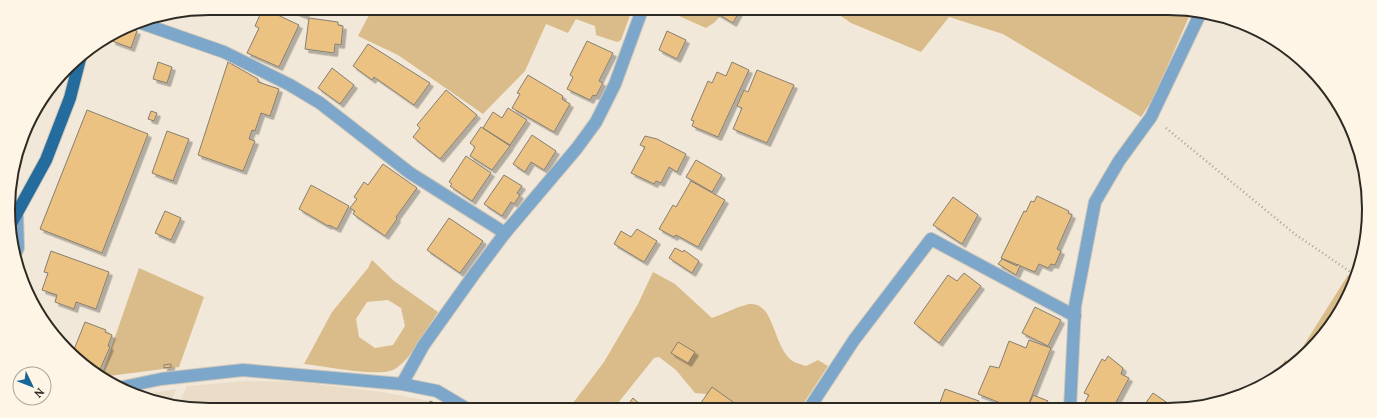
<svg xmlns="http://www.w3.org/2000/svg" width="1377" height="418" viewBox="0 0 1377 418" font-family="Lora,serif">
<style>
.built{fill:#eadcc7}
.green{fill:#dabb8a;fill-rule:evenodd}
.building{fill:#ebc281;stroke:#877e71;filter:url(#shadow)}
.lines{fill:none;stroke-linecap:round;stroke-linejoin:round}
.minor-casing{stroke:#cec6b8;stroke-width:14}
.major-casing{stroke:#cec6b8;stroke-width:14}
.path{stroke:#a8a195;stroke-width:2.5;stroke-dasharray:1 3;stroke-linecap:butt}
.minor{stroke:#7ca7ca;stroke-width:12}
.major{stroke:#246c9e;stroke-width:12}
.rim{fill:none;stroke:#2d2a24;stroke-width:2}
</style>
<defs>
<filter id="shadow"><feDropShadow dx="3.5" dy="3.5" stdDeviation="0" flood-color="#0004"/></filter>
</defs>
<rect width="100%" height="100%" fill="#f1e8d9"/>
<g class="built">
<polygon points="247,381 298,382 382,392 429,401 443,407 178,406 187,386"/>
<polygon points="176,389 169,406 142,395"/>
</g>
<g class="green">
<polygon points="337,9 632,10 621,40 617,42 596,35 595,26 576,19 568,33 546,24 525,71 483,114 398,55 358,36 369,15 359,16 338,12"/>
<polygon points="673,10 725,10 715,22 706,28 672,13"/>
<polygon points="832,10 1191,12 1154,97 1141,117 1003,34 949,17 921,52 851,23"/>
<path d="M372 260 394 281 438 312C427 328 410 362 393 370 378 377 323 366 304 364L332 312 368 268ZM388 300 401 308 405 326 393 345 375 348 359 337 356 319 367 302Z"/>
<polygon points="139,268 204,297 179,367 101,377"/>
<path d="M653 272 675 284 712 318C721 315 741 305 750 304 774 302 773 345 791 360 795 363 801 364 806 366L818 360 828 366 801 407H727L706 394 695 393 676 370 659 357 654 358 618 403 617 407H570L604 362 638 304Z"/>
<polygon points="1348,275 1354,279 1342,309 1301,360 1275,377 1285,360 1292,364"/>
</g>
<g class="building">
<polygon points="263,8 299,25 279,67 247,53 259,28 255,26"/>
<polygon points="285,8 307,8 305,16"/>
<polygon points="711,10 740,10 733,23"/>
<polygon points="309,18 338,22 338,25 343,26 341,45 335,44 334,53 305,49"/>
<polygon points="126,27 137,31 131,48 112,41 114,34"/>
<polygon points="667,31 686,40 677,59 659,50"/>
<polygon points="587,41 613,53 599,81 603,83 596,96 593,95 590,100 567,89 573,77 570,75"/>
<polygon points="368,44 430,83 414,105 374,77 372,80 353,66"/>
<polygon points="158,62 172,67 167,83 153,79"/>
<polygon points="228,62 258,79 258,82 279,89 270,116 261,113 255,131 252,130 249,139 255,141 243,171 198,155"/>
<polygon points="732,62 749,70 718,137 692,126 694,121 691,120 708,81 712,83 717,72 726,76"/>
<polygon points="332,68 354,85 340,104 318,88"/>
<polygon points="757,70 794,85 767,143 733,129 742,108 737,106 744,90 748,92"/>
<polygon points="528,75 563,96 562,99 570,104 554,132 512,108 520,94 517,93"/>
<polygon points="446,90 477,115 440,159 413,137 420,128 417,125"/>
<polygon points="508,108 527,120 510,145 483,128 493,112 502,118"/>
<polygon points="87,110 148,134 102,253 40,229"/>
<polygon points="151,111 157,113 154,121 148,119"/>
<polygon points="481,127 510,146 492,170 470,156 475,147 470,143"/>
<polygon points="167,131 189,139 173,181 152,173"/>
<polygon points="532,135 556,151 544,170 531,162 525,172 513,164"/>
<polygon points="645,136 657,139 686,154 677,172 669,167 661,183 656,181 654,184 631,173 645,147 640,145"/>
<polygon points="466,156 491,173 472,201 450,186 452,184 449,182"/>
<polygon points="696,160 722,175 712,192 686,177"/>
<polygon points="383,164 417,188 396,217 397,219 385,236 353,214 355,211 350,208 357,199 354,197 364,182 368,185"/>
<polygon points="504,175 522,186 517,193 520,195 514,204 511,202 502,216 484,204"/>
<polygon points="691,181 725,200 698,247 676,235 674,237 659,229 673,205 676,207"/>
<polygon points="311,185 349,206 337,229 329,225 328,226 299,209"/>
<polygon points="1037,196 1069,211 1068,213 1072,215 1057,249 1061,251 1055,265 1051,264 1048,268 1039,264 1035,272 1001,258 1024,211 1026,212 1031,201 1034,202"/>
<polygon points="953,197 978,215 962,244 933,225"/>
<polygon points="165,211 181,218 171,240 155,233"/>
<polygon points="449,218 483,241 460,273 427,250"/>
<polygon points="637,229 657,241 644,262 614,244 621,231 631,237"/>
<polygon points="675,248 683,252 684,250 699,261 692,273 669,258"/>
<polygon points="51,251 109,272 96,309 76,302 74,309 55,302 57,295 42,290 48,273 44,272"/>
<polygon points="1002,259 1017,266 1018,264 1020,266 1016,275 998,264"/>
<polygon points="964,273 981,286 939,343 914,323 948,275 957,281"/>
<polygon points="1035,307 1061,320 1048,346 1022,333"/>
<polygon points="85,322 106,330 105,332 112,335 108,346 110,347 97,376 73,352"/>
<polygon points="1029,340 1051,348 1027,408 1015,406 1013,408 978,394 990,366 999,368 1009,341 1026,348"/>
<polygon points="678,342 695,352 688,363 671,353"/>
<polygon points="1108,356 1123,368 1121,374 1129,378 1114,406 1108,403 1105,408 1087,408 1088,406 1084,404 1089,395 1084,393 1102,359 1105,361"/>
<polygon points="171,364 171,367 164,368 164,365"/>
<polygon points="712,387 740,407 698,407"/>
<polygon points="945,389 979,401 977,408 938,408"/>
<polygon points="1153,393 1172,406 1175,402 1183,408 1142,408"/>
<polygon points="1033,395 1048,401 1045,408 1028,408"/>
<polygon points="633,398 643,407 626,407"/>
<polygon points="152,399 164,399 164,404"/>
<polygon points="430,401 443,406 443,407 428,407"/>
</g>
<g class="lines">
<defs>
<g id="minor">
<polyline points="138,22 224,52 290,85 320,103 410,173 505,233"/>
<polyline points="14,256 18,248 17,215"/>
<polyline points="402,384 423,346 475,273 505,233 577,148 596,122 615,84 642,10"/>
<polyline points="123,387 161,379 243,370 402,384 437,391 464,407"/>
<polyline points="810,407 854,340 931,239 1075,316"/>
<polyline points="1070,408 1075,306 1095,202 1119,161 1151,117 1201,12"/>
</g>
<polyline id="major" points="12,222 46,160 70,98 81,55"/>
</defs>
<use href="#minor" class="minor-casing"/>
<use href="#major" class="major-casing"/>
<polyline class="path" points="1166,128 1296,235 1355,275"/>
<use href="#minor" class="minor"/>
<use href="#major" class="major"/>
</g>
<path d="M0 0H1377V418H0ZM209 15H1168A194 194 0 0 1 1362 209V209A194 194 0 0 1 1168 403H209A194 194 0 0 1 15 209V209A194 194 0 0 1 209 15Z" fill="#fff5e6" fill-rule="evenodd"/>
<path class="rim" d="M209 15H1168A194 194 0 0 1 1362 209V209A194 194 0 0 1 1168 403H209A194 194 0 0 1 15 209V209A194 194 0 0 1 209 15Z"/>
<g transform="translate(32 386) rotate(133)"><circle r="19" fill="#fff5e6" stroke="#aba498"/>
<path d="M0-3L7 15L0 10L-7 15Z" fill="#186597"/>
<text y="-6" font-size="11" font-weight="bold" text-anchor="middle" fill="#2d2a24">N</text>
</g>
</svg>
